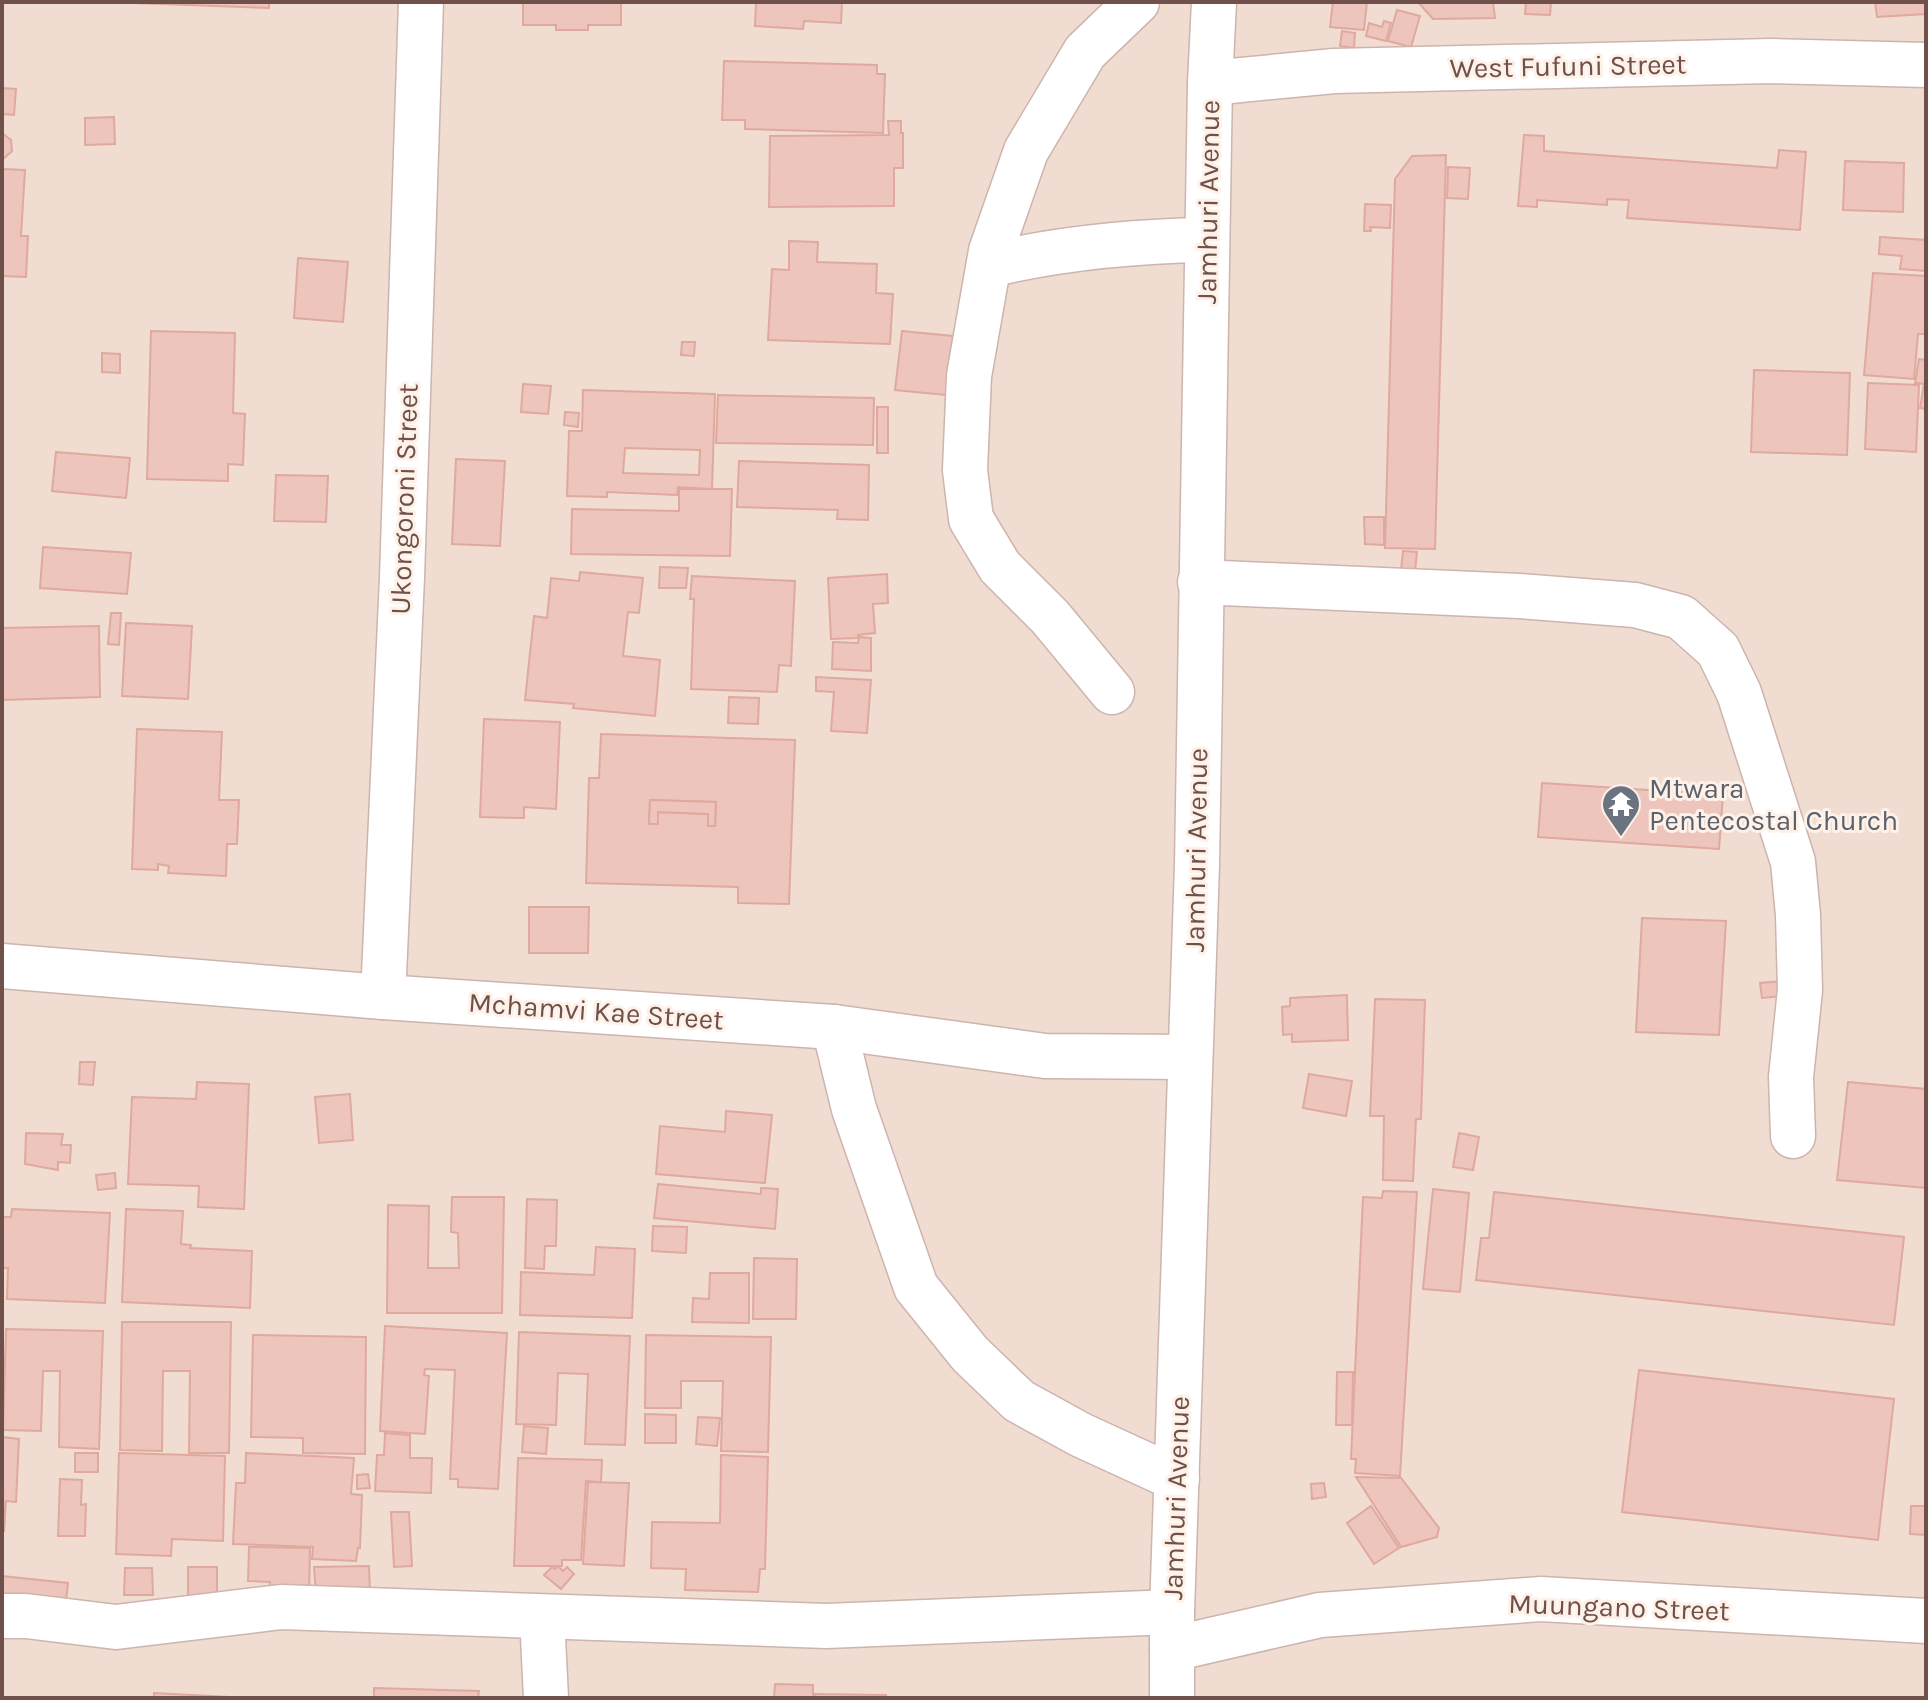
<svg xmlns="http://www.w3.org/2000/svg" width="1928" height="1700" viewBox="0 0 1928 1700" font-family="Karla,sans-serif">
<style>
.residential{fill:#f1dcd2}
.building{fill:#eec5bc;stroke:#dfa99e;stroke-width:2;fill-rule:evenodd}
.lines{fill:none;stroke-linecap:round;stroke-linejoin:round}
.minor-casing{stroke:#cdb4ad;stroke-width:47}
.minor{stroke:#fff;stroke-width:44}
.labels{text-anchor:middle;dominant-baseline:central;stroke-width:6;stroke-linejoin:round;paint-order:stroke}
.street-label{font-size:28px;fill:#70504b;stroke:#fef1e8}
.worship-label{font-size:28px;fill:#5b616d;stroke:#fef1e8;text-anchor:start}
</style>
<rect width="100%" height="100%" fill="#faece3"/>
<rect class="residential" x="2" y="2" width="1924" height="1696"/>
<g class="building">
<polygon points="105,2 269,2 269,8"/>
<polygon points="523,2 621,2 621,25 588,25 588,30 556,30 556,25 523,25"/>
<polygon points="756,2 842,2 841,23 804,21 803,29 755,26"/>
<polygon points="1333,2 1367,2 1364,30 1330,27"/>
<polygon points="1418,2 1493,2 1495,18 1433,19"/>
<polygon points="1551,2 1550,15 1525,14 1526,3 1519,3"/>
<polygon points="1875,2 1926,2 1926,14 1877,17"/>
<polygon points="1397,10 1420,16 1411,47 1388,41"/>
<polygon points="1384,21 1391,23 1386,41 1366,36 1369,23 1382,27"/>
<polygon points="1342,31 1355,33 1354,48 1340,46"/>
<polygon points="724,61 877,65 877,74 885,74 883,133 745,129 745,120 722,120"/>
<polygon points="2,88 16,89 14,115 2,114"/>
<polygon points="114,117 115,144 85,145 85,118"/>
<polygon points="888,121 901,121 901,133 903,133 903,168 894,168 894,206 769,207 770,136 889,135"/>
<polygon points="2,133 11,140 12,151 2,160"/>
<polygon points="1524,135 1544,136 1544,151 1777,168 1779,150 1806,152 1800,230 1627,218 1629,200 1607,199 1607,205 1537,200 1537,207 1518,206"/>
<polygon points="1446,155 1435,549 1385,548 1395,179 1412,156"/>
<polygon points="1845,161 1904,163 1903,212 1843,210"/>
<polygon points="1448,167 1470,168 1468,199 1447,198"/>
<polygon points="2,169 25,170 21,236 28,236 26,277 2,276"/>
<polygon points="1365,204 1391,205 1390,228 1370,227 1371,231 1364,231"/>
<polygon points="1880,237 1926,240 1926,271 1900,269 1902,256 1879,254"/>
<polygon points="789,241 818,242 817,262 877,264 876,293 893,294 890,344 768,340 772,269 789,270"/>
<polygon points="298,258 348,262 343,322 294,318"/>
<polygon points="1873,273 1926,276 1926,334 1918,334 1914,379 1864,375"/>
<polygon points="151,331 235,333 233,413 245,414 243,465 228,464 228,481 147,479"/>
<polygon points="902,331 953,336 946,395 895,390"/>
<polygon points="682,342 695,342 694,356 681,355"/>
<polygon points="102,353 120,354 120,373 102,372"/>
<polygon points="1919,359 1926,360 1926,409 1920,408 1924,384 1915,383"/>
<polygon points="1754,370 1850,373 1847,455 1751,452"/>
<polygon points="1868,383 1919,385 1916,452 1865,449"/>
<polygon points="523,384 551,386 548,414 521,412"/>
<path d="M583 390 715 394 712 489 678 487 677 495 607 492V497L567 496 569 431H582ZM625 448 700 450 699 475 623 473Z"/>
<polygon points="718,395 874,398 873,445 716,443"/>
<rect x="877" y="407" width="11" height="46"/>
<polygon points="565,412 579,413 578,427 564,425"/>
<polygon points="56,452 130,458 126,498 52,491"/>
<polygon points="456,459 505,461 500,546 452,544"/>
<polygon points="739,461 869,465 868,520 837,519 838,510 737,507"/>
<polygon points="276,475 328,476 326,522 274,521"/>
<polygon points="679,489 732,489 730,556 571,554 572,509 679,511"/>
<polygon points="1364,517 1384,517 1384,545 1365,544"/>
<polygon points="43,547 131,553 127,594 40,588"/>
<polygon points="1403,551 1417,552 1414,581 1400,579"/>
<polygon points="660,567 688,568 686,588 659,588"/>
<polygon points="580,572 643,578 639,613 628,612 623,656 660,660 655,716 573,708 574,704 525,700 534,616 547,618 551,578 579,581"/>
<polygon points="887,574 888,603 873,604 875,633 858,635 858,638 831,639 828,578"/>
<polygon points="692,576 795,581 791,666 779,665 777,692 691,689 694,599 690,599"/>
<polygon points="111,613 121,613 119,645 108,644"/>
<polygon points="126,623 192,626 188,699 122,696"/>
<polygon points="99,626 100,697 2,700 2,628"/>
<polygon points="859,637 871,638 871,671 832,669 833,642 858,643"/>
<polygon points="816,677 871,680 867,733 831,731 834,692 816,691"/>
<polygon points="729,697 759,698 758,724 728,723"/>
<polygon points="484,719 560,722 556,809 524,807 524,818 480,817"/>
<polygon points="137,729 222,732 219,800 239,800 237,844 227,844 226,876 168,873 169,866 158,864 158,870 132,869"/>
<path d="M601 734 795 740 789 904 738 903V887L586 883 589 778H599ZM650 800 716 802 715 826H708V814L658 812V824H649Z"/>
<polygon points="1542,783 1723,795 1719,849 1538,837"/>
<polygon points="650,800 716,802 715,826 708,826 708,814 658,812 658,824 649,824"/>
<polygon points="529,907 589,907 588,953 529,953"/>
<polygon points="1642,918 1726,921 1719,1035 1636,1032"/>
<polygon points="1782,981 1784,996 1762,998 1760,983"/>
<polygon points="1347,995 1348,1040 1292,1042 1292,1034 1283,1035 1282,1007 1290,1006 1290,998"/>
<polygon points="1375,999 1425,1000 1421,1119 1416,1119 1413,1181 1383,1180 1384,1116 1370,1116"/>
<polygon points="80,1062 95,1062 93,1085 79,1084"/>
<polygon points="1309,1074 1352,1081 1346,1116 1303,1108"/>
<polygon points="197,1082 249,1084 244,1209 198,1207 199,1186 128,1184 132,1097 196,1099"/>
<polygon points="1848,1082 1926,1089 1926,1188 1837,1180"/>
<polygon points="350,1094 353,1140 319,1143 315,1097"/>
<polygon points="726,1111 772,1115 765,1183 656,1174 660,1126 725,1132"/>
<polygon points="26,1133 63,1134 61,1145 71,1145 70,1163 58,1162 58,1170 25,1164"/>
<polygon points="1459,1133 1479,1137 1473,1170 1453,1167"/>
<polygon points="115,1173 116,1188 98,1190 96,1175"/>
<polygon points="658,1184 761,1194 761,1188 778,1189 775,1229 654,1218"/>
<polygon points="1433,1189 1469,1193 1460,1292 1423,1289"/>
<polygon points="1383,1191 1417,1192 1400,1476 1355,1473 1356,1459 1351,1459 1363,1197 1382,1198"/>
<polygon points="1494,1192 1904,1237 1894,1325 1476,1280 1481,1238 1489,1238"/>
<polygon points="452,1197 504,1197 502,1313 387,1313 388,1205 429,1206 428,1268 459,1268 458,1233 451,1232"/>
<polygon points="527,1199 557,1200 556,1246 545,1246 544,1269 525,1268"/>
<polygon points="12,1209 110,1213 105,1303 7,1299 8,1268 2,1268 2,1217 11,1217"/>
<polygon points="126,1209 183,1211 181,1244 191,1245 190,1248 252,1251 250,1308 122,1302"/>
<polygon points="653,1226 687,1227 686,1253 652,1251"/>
<polygon points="596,1247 635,1249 632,1318 520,1315 521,1272 594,1275"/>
<polygon points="754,1258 797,1259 796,1319 753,1319"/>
<polygon points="710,1273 749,1273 749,1323 692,1322 693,1298 709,1299"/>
<polygon points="122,1322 231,1322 229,1453 189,1453 190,1371 163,1371 162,1451 120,1450"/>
<polygon points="385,1326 507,1333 498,1489 458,1487 458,1479 450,1479 455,1370 425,1369 424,1375 429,1376 425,1434 380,1431"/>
<polygon points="6,1329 103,1331 99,1449 59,1447 60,1371 43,1371 41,1431 3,1430"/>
<polygon points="519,1332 630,1336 625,1445 585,1444 588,1374 558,1373 556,1425 516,1424"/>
<polygon points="253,1335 366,1337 365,1454 303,1453 303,1438 251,1437"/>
<polygon points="646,1335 771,1337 768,1452 721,1451 723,1381 681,1381 681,1408 645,1408"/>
<polygon points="1639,1370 1894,1399 1878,1540 1622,1512"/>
<polygon points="1337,1372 1353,1372 1352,1425 1336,1425"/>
<polygon points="645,1414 676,1415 676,1443 645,1443"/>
<polygon points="698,1417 720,1418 717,1446 696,1444"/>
<polygon points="524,1426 548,1428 546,1454 522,1452"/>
<polygon points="385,1433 410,1435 410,1458 432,1458 431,1493 375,1491 377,1455 384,1455"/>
<polygon points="2,1437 19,1439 16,1502 6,1501 4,1532"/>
<rect x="75" y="1453" width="23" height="19"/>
<polygon points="119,1453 225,1456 223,1541 172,1539 171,1556 116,1554"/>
<polygon points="246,1453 354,1458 351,1494 362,1495 360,1548 358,1548 356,1561 312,1559 313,1547 233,1544 236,1483 245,1483"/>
<polygon points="721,1455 768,1457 765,1569 760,1569 758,1592 685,1590 686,1569 651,1568 652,1522 720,1523"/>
<polygon points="518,1458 602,1460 601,1482 586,1481 581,1560 562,1560 562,1566 514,1566"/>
<polygon points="368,1474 370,1488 357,1489 357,1475"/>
<polygon points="1356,1477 1401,1478 1439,1528 1437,1537 1401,1547"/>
<polygon points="60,1479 82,1480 81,1505 86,1504 85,1536 58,1536"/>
<polygon points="588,1482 629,1483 624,1566 583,1564"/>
<polygon points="1324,1483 1326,1497 1312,1499 1311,1484"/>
<polygon points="1371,1506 1399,1548 1374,1564 1347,1523"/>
<polygon points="1911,1506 1926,1506 1926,1535 1910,1534"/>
<polygon points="391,1512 409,1512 412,1566 394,1567"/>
<polygon points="249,1547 310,1548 309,1598 270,1598 270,1582 248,1581"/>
<polygon points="369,1566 370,1593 316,1596 314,1567"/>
<polygon points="558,1566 563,1571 567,1567 574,1574 561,1589 544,1575 552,1567 555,1569"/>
<rect x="188" y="1567" width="29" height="42"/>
<polygon points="125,1568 152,1568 153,1595 124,1595"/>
<polygon points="2,1576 68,1583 64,1618 2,1612"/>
<polygon points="775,1684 813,1685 813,1698 774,1698"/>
<polygon points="374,1688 479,1691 478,1698 374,1698"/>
<polygon points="154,1693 230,1697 154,1698"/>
<polygon points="815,1694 886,1695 886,1698 815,1698"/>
</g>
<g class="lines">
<defs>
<g id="minor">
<polyline points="1210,83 1334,71 1771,61 1926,65"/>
<path d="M989 265C1061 248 1133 241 1207 240"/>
<polyline points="1200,582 1519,596 1635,605 1681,617 1718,650 1739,693 1793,862 1798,915 1800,990 1791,1077 1793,1136"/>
<polyline points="1112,692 1050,617 1000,567 971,519 965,470 969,376 991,251 1026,151 1085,52 1137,2"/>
<polyline points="2,966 383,997 834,1027 1045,1056 1190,1057"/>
<polyline points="383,997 402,577 421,2"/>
<polyline points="834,1027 854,1109 916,1287 970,1354 1019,1401 1081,1435 1177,1479"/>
<polyline points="2,1616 26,1616 116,1627 281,1607 826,1626 1172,1612"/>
<polyline points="542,1617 546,1698"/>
<polyline points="1172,1649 1320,1615 1541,1599 1926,1621"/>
<polyline points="1172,1698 1172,1612 1197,865 1210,83 1214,2"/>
</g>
</defs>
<use href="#minor" class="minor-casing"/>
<use href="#minor" class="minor"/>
</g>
<defs>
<symbol id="temple-pin" viewBox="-11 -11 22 30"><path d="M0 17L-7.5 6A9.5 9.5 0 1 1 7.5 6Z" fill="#6b7280" stroke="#fef1e8"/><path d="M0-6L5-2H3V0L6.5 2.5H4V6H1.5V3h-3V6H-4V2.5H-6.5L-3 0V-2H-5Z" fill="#fff"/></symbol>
</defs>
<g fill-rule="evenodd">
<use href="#temple-pin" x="1599" y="782" width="44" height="60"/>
</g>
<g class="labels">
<g class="street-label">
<text transform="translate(1568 66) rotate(-1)">West Fufuni Street</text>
<text transform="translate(1208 202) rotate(-89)">Jamhuri Avenue</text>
<text transform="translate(404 499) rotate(-88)">Ukongoroni Street</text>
<text transform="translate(1196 850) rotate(-89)">Jamhuri Avenue</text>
<text transform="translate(596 1011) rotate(4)">Mchamvi Kae Street</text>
<text transform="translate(1176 1498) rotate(-88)">Jamhuri Avenue</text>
<text transform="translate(1619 1607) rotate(2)">Muungano Street</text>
</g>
<g class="worship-label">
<text x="1649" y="788">Mtwara<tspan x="1649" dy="32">Pentecostal Church</tspan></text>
</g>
</g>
<rect width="1928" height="1700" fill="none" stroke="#70504b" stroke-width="8"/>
</svg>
